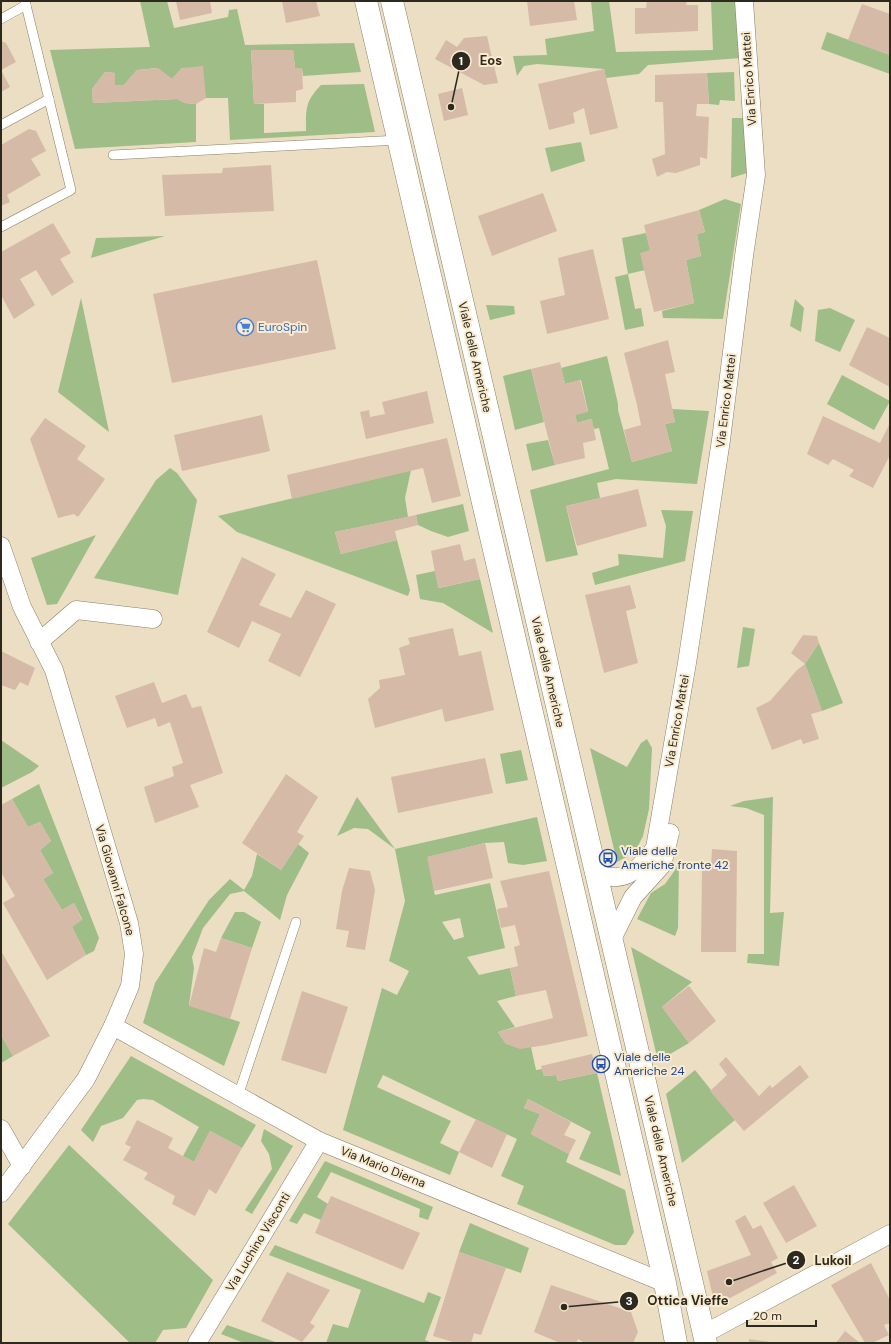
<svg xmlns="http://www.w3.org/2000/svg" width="891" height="1344" viewBox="0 0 891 1344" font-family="'DM Sans',sans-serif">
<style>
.green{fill:#9fbd87;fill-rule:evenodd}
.building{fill:#d5baa8}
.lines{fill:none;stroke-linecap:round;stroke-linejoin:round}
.lane-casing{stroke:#8c7f66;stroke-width:10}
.street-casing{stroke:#8c7f66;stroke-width:19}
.primary-casing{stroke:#8c7f66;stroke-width:23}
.lane{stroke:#fff;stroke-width:9}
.street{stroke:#fff;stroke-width:18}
.primary{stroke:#fff;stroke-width:22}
.labels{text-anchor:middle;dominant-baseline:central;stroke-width:4;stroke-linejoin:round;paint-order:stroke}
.street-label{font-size:12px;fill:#2e291f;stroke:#f9ebcf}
.shop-label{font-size:12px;fill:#366cbe;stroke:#f9ebcf;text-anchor:start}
.transit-label{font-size:12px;fill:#164399;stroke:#f9ebcf;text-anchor:start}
.leader{fill:none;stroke:#2e291f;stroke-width:1.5}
.callout-dot{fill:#2e291f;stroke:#f9ebcf;stroke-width:1.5}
.mark-label{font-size:12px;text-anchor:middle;font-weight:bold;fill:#fff}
.callout-label{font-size:13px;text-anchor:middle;font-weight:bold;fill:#2e291f;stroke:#f9ebcf;stroke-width:4;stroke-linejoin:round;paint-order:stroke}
</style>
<rect width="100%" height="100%" fill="#ebdec2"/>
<g class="green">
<path d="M140 1H167L174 28 228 17 229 10 237 9 245 45 354 43 361 72 303 76 302 68H295L293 50H251L254 104H264V133L306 131C306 108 305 102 321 85L364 84 375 132 230 140 228 98H206L182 68 172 79 157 68 137 70 124 85H115V73L105 72 92 89 93 103 177 99 185 103 196 104V142L75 149 50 50 150 47Z"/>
<polygon points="591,1 609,1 616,52 713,50 711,1 737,1 741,58 648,65 639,74 606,78 604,69 537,64 524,66 517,76 513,56 547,55 545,39 594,31"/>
<polygon points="827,32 890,55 890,74 821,49"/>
<polygon points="734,72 735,101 720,100 719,105 709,104 707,73"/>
<polygon points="732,118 745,118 747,173 731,178"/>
<polygon points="581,142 585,161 551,172 545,148"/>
<polygon points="725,199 741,204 723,319 663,318 662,311 694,303 686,260 701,256 697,234 705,232 699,210"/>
<polygon points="646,233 650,250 645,270 628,274 635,309 641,308 644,326 625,330 615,277 628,274 622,238"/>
<polygon points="165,236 91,258 96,238"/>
<polygon points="81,298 109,432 58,392"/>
<polygon points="795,299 804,308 801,332 790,326"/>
<polygon points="486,305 514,306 515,314 490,320"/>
<polygon points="830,308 855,320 840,352 815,341 818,310"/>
<polygon points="607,356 618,404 618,410 632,462 672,451 665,424 675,422 672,409 709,411 697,484 616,479 597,483 600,498 566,506 578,555 546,562 530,490 609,469 599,428 594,429 591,419 577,423 575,415 588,411 581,380 565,384 561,368"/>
<polygon points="531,369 544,422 515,430 503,376"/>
<polygon points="842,375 890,401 874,430 827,404"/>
<polygon points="548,440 555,465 532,471 526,444"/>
<polygon points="170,468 177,473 197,500 178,595 94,578 156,480"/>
<polygon points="411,470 405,498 408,517 335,532 341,554 397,540 410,590 408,596 237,532 218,516"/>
<polygon points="463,504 469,531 448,537 431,531 418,525 416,515"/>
<polygon points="661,510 693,511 685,561 595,585 592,573 619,565 618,554 663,558 666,526"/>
<polygon points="96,535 57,604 47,605 31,558"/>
<polygon points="435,571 439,588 480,579 493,633 443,603 420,599 416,575"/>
<polygon points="743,627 755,629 749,666 737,668"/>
<polygon points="819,643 843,703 822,711 805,664"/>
<polygon points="647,739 652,748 649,809 643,836 635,852 617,862 590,748 627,767 641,743"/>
<polygon points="1,740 39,766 32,772 1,788"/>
<polygon points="521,750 528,780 506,784 500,754"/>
<polygon points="39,784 99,938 94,951 86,955 72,927 82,919 74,903 62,910 43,879 53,873 40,850 51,841 40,822 28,827 12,799"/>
<path d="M357 797 395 849 537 817 547 861 523 865 508 863 504 842 485 843 428 857 434 891 435 895 490 883 505 948 467 957 479 975 510 968 516 996 497 1001 515 1027 498 1032 506 1044 531 1047 536 1070 542 1069 544 1076 556 1075 558 1081 597 1073 621 1176 579 1159 591 1132 528 1099 524 1108 540 1114 531 1134 569 1154 566 1162 625 1190 634 1232 626 1245H615L517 1204 524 1186 501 1176 517 1139 383 1075 377 1087 451 1121 440 1143 459 1152 450 1175 343 1130 382 988 397 995 409 971 389 961 405 901 395 849 368 829 354 828 337 836ZM460 918 464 937 454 940 442 922Z"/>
<polygon points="773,797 770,913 784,912 779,966 747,963 748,954 764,954 764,815 746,808 730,806 744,801"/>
<polygon points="298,844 309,853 287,895 280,920 244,891 230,894 203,928 192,957 194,968 189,1005 240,1022 224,1066 143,1023 155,983 209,900 230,879 244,890 252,876 257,854 281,870"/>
<polygon points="679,860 678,928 675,936 637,919 651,893 665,884 675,870"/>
<polygon points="235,912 244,912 261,922 252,948 221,938"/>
<polygon points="631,947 692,982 662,1007 689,1043 658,1061"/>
<polygon points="1,1035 13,1056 1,1063"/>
<polygon points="131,1056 256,1125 242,1148 210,1131 194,1162 183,1156 199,1127 153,1100 143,1099 137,1100 123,1118 101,1126 93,1142 81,1130"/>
<polygon points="695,1070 735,1120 682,1163 666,1094"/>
<polygon points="264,1129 293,1146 252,1214 245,1210 272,1169 269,1154 261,1141"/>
<polygon points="69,1145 213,1280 186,1328 163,1330 155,1343 130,1343 8,1224"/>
<polygon points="325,1161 433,1207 428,1220 419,1217 420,1209 331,1172 317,1197 328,1204 321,1220 304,1213 297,1224 289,1221"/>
<polygon points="470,1223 529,1248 521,1273 459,1252"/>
<polygon points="275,1245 424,1303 428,1292 441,1297 425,1340 432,1343 326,1343 333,1324 348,1328 361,1290 269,1255"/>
<polygon points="227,1325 278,1343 244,1343 221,1334"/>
</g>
<g class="building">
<polygon points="176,1 210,1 212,13 180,20"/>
<polygon points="282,1 316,1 320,16 286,23"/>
<polygon points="527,1 574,1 577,20 530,26"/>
<polygon points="647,1 687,1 686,5 698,5 698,31 635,34 635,8 646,8"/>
<polygon points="862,4 890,14 890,55 848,40"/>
<polygon points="487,36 498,83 484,85 435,59 446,40 457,47 464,38"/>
<polygon points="1,41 6,43 16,62 1,70"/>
<polygon points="251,50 293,50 295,68 302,68 303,89 296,91 296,102 254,104"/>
<polygon points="203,66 206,98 196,104 185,103 177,99 93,103 92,89 105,72 115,73 115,85 124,85 137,70 158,68 172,79 182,68"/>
<polygon points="604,69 618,128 590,135 584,108 573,113 575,123 549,130 538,84"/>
<polygon points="1,70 10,87 1,92"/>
<polygon points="707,73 709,104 697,104 696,116 709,117 707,159 700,157 700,165 676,173 667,172 657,177 652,159 665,154 663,102 655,102 655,75"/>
<polygon points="462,88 468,115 444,121 438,94"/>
<polygon points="29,129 36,131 46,151 31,159 41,175 7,195 10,202 1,206 1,145"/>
<polygon points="271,165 274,211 165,216 162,175 222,173 223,168"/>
<polygon points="543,193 557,231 492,256 478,216"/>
<polygon points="699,210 705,232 697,234 701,256 686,260 694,303 654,312 640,253 650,250 644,225"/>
<polygon points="53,223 71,253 60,259 74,282 52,296 36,270 20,279 35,305 14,319 1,295 1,252"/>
<polygon points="593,249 609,319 547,334 540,301 565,295 558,258"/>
<polygon points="317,260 336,349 172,383 153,294"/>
<polygon points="867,327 890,338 890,387 849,365"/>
<polygon points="668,340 675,372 665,374 675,422 665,424 672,451 632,462 624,430 641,425 637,405 624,353"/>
<polygon points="560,362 565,384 580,380 588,412 575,415 577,423 592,419 596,440 583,443 585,458 555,465 531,369"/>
<polygon points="427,391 434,423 366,439 360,412 369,410 370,417 385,414 382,402"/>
<polygon points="262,415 270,451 182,471 174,435"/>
<polygon points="823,416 880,443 890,423 890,458 889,457 873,488 849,476 854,470 833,459 828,465 807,454"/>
<polygon points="45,418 86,446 77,459 105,479 78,517 74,514 58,518 30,439"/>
<polygon points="447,438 461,496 432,503 423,468 292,499 287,475"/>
<polygon points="638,489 647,526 577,546 566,506"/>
<polygon points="416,515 418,525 395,531 397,540 341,554 335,532"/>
<polygon points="460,544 464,561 475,558 480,579 438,588 431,551"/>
<polygon points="242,557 276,574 259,605 291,618 306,590 336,604 300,677 268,661 281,634 252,621 239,648 207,632"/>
<polygon points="630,585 636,608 626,611 638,663 604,673 585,595"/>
<polygon points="453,628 459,656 481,651 494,710 445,722 442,709 375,728 368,699 380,688 379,680 405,675 399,648 410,644 408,638"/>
<polygon points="803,635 817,636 819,643 805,664 791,653"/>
<polygon points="1,651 35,668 28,686 20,682 15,690 1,685"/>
<polygon points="805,664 822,711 811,714 819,739 803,744 801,739 772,750 756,708 770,701 797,670"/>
<polygon points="154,682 162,703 186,694 192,708 201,706 223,773 190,785 199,807 155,823 144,787 174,776 172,767 183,763 170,722 158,727 155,718 127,728 115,696"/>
<polygon points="485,758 493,793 398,813 391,777"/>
<polygon points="286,774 318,797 297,832 304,836 281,870 242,843"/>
<polygon points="12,799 28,827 40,822 51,841 40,850 53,873 43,879 62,910 74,903 82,920 72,927 86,955 47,980 3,903 15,896 1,872 1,805"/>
<polygon points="485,843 493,878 434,891 427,857"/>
<polygon points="712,849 737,851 736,952 701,952 702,868 711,868"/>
<polygon points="349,868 370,871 375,890 365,950 346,947 349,931 336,929 342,891"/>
<polygon points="549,871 588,1036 546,1045 520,1049 506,1044 498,1032 553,1018 546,990 516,996 510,968 518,966 514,947 520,945 515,925 501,928 497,909 508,907 500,881"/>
<polygon points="221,938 252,948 230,1019 189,1006 204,948 216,952"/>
<polygon points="1,951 50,1036 13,1056 1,1035"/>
<polygon points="689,986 716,1021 689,1043 662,1007"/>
<polygon points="302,991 348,1007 326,1074 281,1060"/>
<polygon points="592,1054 597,1073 558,1081 556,1075 544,1076 541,1066"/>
<polygon points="726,1057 759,1096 770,1085 772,1088 800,1065 809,1077 744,1131 710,1091 727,1075 719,1064"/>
<polygon points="528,1099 571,1122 564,1135 576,1140 569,1154 531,1134 540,1114 524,1108"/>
<polygon points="476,1119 507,1134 492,1168 459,1152"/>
<polygon points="137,1120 173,1138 168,1148 194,1162 210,1131 242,1148 216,1194 209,1189 195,1216 172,1204 175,1196 144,1179 148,1173 123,1160 131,1147 125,1144"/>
<polygon points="794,1185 817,1226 786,1243 763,1203"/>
<polygon points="331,1196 420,1233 403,1270 315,1233"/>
<polygon points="745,1215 753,1229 761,1225 778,1258 771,1262 777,1273 715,1306 707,1271 751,1255 735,1221"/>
<polygon points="459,1252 506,1268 481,1335 474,1333 471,1343 456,1343 433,1336"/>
<polygon points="871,1263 890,1300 890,1323 884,1325 889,1335 872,1343 865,1343 831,1285"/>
<polygon points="287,1272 330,1290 310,1323 315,1326 302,1342 261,1321"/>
<polygon points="551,1285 631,1312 638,1332 633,1343 585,1343 578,1339 576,1343 560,1343 534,1332"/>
<polygon points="845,1331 860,1343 836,1343"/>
<polygon points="749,1339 770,1342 770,1343 749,1343"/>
</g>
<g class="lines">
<defs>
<g id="lane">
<polyline points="1,19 26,5"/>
<polyline points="1,125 49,99"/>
<polyline points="113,155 399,140"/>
<polyline points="1,227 71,190 25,1"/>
<polyline points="238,1096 296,922"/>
</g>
<g id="street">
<polyline points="1,546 22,607 54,670 129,923 134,954 130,986 113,1026 86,1079 1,1193"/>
<polyline points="39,642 76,610 153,619"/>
<path d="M595 874C601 875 607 877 613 877 632 879 646 860 655 848L687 663 721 440 744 256 756 175 744 1"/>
<polyline points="611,941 633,897 662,865 670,833"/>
<polyline points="113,1026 319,1141 665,1283"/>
<polyline points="1,1129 22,1166"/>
<polyline points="704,1334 890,1234"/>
<polyline points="197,1343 319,1141"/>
</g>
<g id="primary">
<polyline points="366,1 665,1283 676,1343"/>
<polyline points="392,1 706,1343"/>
</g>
</defs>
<use href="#lane" class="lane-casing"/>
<use href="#street" class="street-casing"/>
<use href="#primary" class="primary-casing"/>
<use href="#lane" class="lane"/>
<use href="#street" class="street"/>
<use href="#primary" class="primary"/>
</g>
<defs>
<symbol id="supermarket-ring" viewBox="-11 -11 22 22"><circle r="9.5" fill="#f9ebcf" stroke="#3f7fe0" stroke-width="1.5"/><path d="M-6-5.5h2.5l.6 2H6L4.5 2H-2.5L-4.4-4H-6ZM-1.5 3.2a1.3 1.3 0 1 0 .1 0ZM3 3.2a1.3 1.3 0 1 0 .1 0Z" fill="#3f7fe0"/></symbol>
<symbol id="bus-ring" viewBox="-11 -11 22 22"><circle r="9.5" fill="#f9ebcf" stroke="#1a4fb4" stroke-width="1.5"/><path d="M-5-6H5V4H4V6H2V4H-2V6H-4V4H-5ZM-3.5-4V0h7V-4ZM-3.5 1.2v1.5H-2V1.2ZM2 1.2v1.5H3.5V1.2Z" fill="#1a4fb4"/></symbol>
</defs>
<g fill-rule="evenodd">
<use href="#supermarket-ring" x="235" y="317" width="20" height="20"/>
<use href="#bus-ring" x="598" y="848" width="20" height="20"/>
<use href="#bus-ring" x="591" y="1054" width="20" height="20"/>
</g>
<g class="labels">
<g class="street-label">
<text transform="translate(749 79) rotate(-94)">Via Enrico Mattei</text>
<text transform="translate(475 357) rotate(77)">Viale delle Americhe</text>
<text transform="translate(726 401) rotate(-83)">Via Enrico Mattei</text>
<text transform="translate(548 672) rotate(77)">Viale delle Americhe</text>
<text transform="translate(677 721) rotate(-80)">Via Enrico Mattei</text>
<text transform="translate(115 880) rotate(74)">Via Giovanni Falcone</text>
<text transform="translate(661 1151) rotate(77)">Viale delle Americhe</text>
<text transform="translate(383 1167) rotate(22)">Via Mario Dierna</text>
<text transform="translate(258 1242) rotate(-59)">Via Luchino Visconti</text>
</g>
<g class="shop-label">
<text x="258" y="327">EuroSpin</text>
</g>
<g class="transit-label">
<text x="621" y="851">Viale delle<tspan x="621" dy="14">Americhe fronte 42</tspan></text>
<text x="614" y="1057">Viale delle<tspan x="614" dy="14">Americhe 24</tspan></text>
</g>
</g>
<path class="leader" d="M451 107L461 61M729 1282L796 1260M564 1307L629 1301"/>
<g class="callout-dot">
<circle cx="451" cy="107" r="4"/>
<circle cx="729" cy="1282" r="4"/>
<circle cx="564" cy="1307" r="4"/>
<circle cx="461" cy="61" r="10"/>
<circle cx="796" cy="1260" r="10"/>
<circle cx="629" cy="1301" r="10"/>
</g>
<g class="mark-label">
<text x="461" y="65">1</text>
<text x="796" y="1264">2</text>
<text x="629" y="1305">3</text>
</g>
<g class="callout-label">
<text x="491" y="65">Eos</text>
<text x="833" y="1265">Lukoil</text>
<text x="688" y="1305">Ottica Vieffe</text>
</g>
<rect width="891" height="1344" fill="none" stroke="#2e291f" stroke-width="4"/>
<path d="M747 1320v6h69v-6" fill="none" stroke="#2e291f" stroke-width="2"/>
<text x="753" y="1320" font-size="12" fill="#2e291f" stroke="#f9ebcf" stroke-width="3" paint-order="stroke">20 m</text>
</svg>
